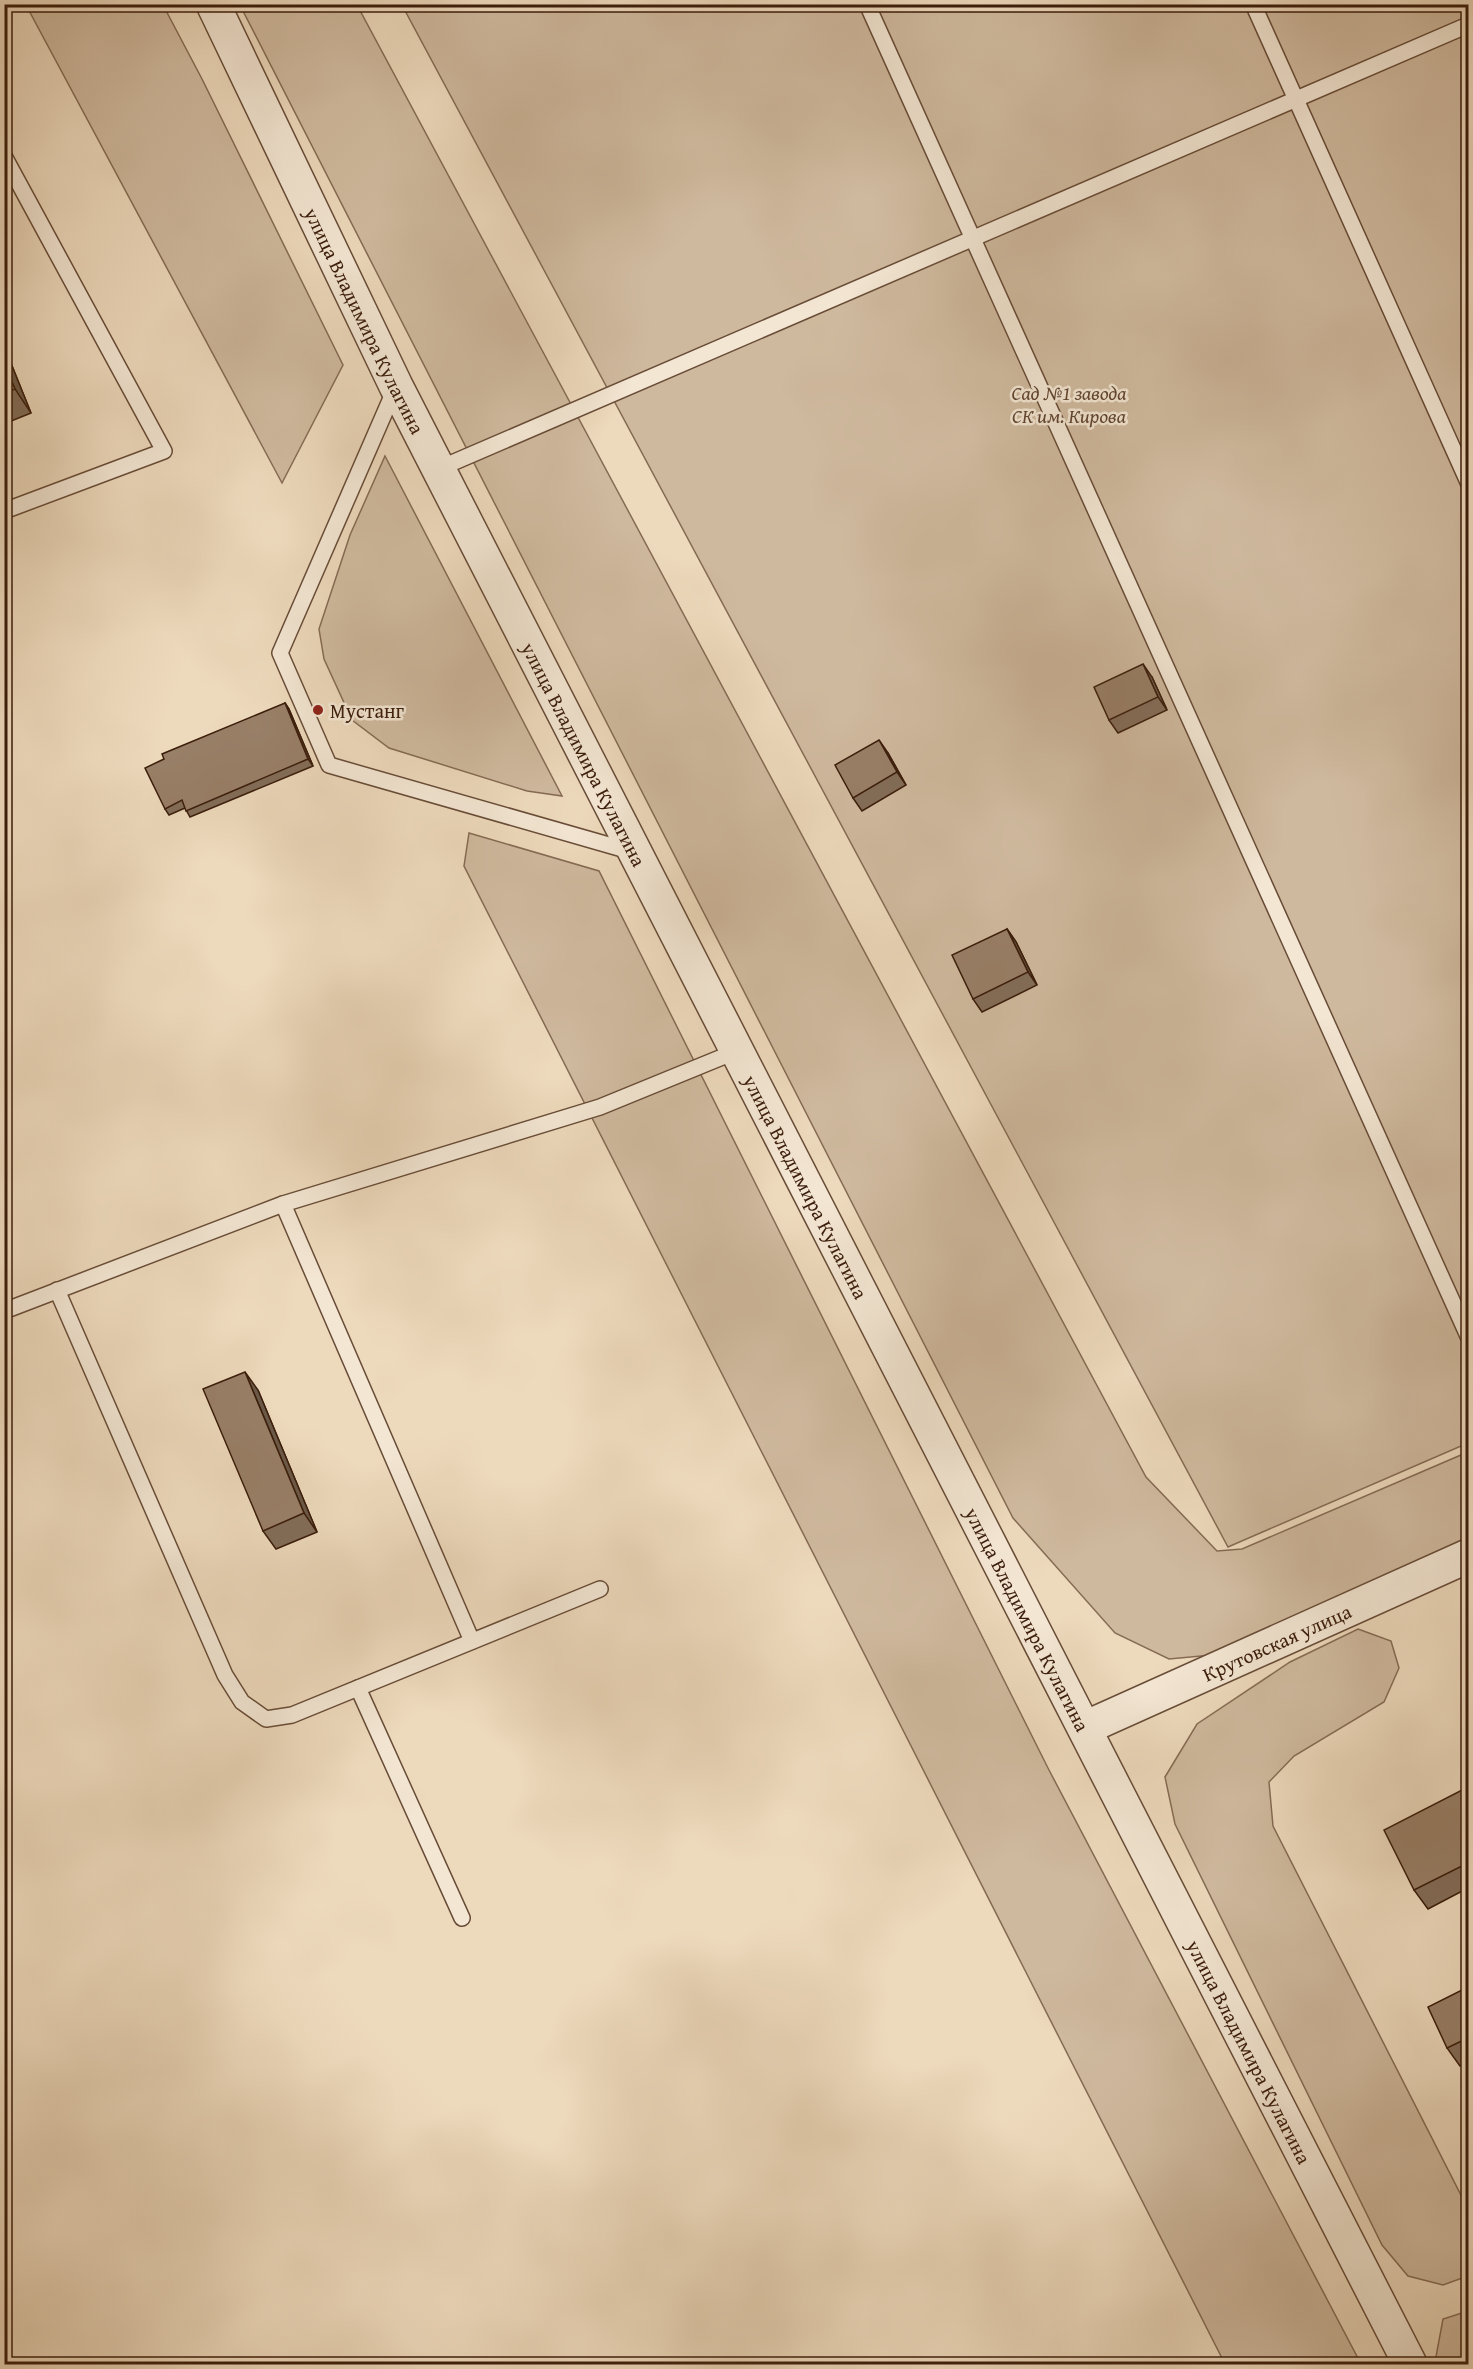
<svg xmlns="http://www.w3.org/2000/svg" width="1473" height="2369" viewBox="0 0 1473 2369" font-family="'Gentium Book Plus',serif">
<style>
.green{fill:#cfb99e;stroke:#856b54;stroke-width:1.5}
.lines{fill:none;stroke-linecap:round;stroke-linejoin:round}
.service-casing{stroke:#684c37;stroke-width:18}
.tertiary-casing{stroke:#684c37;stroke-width:36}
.service{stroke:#f3e6d3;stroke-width:15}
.tertiary{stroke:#f3e6d3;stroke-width:33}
.wall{fill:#836d59;stroke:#3b1d0b;stroke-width:1.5}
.shaded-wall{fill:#6a5948;stroke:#3b1d0b;stroke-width:1.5}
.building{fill:#987f67;stroke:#3b1d0b;stroke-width:1.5}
.poi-dot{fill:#8f2418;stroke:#f3e6d3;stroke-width:2}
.labels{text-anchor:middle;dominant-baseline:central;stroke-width:5;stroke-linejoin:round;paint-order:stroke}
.street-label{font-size:20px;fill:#3b1d0b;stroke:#f3e6d3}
.park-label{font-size:20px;font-style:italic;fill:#604430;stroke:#f3e6d3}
.poi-label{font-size:20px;fill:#3b1d0b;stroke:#f3e6d3;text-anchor:start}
</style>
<rect width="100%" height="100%" fill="#edd9bc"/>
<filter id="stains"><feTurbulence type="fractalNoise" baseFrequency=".00333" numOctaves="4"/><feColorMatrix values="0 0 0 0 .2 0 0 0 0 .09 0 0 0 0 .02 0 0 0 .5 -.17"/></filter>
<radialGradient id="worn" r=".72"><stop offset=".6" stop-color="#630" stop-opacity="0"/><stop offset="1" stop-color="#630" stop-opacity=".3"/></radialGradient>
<g class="green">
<polygon points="26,5 163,5 202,79 343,365 282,483"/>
<polygon points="240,5 357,5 1146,1477 1217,1551 1242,1549 1468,1452 1468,1539 1212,1655 1169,1659 1115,1633 1013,1518"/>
<polygon points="402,5 1468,5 1468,1443 1228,1547"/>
<polygon points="385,456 562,796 527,791 389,748 352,720 324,659 319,629 350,535"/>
<polygon points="469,833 599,871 1049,1770 1361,2364 1225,2364 464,866"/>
<polygon points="1358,1629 1391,1641 1399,1668 1384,1702 1294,1756 1269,1782 1273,1826 1468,2209 1468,2276 1443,2285 1408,2276 1382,2245 1175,1824 1165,1777 1197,1724 1290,1662"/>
<polygon points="1468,2311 1468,2364 1437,2364 1435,2362 1443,2319"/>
</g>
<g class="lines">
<defs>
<g id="service">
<polyline points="867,4 1468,1336"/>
<polyline points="1253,4 1468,482"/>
<polyline points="4,156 164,451 4,511"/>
<polyline points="395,389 280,653 329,765 633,852"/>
<polyline points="438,469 1468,25"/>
<polyline points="283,1204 472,1641"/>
<polyline points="57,1290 225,1675 242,1702 266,1719 292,1715 600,1589"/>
<polyline points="4,1311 283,1204 600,1107 737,1051"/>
<polyline points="358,1688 462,1918"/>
</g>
<g id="tertiary">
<path id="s1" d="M213 4 396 386 1410 2364"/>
<path id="s2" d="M1085 1728 1468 1556"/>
</g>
</defs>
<use href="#service" class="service-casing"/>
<use href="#tertiary" class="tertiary-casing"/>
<use href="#service" class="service"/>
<use href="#tertiary" class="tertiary"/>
</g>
<g class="wall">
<polygon points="4,346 31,413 4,424"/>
<polygon points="1152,677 1167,710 1118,733 1109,720"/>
<polygon points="285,703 289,709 313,766 190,817 185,808 169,815 165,809"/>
<polygon points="888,753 906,785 862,811 853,798"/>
<polygon points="1007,929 1016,942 1037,985 982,1012 973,999"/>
<polygon points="258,1390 317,1532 276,1549 263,1531"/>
<polygon points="1468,1787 1468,1888 1428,1909 1414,1890"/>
<polygon points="1468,1987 1468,2062 1460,2066 1447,2048"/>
</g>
<g class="shaded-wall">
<polygon points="4,346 31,413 15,389 4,364"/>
<polygon points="1143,664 1152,677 1167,710 1158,697"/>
<polygon points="285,703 289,709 313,766 308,759"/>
<polygon points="879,740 888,753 906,785 897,772"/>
<polygon points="1007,929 1016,942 1037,985 1028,972"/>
<polygon points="245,1372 258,1390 317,1532 304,1513"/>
</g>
<g class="building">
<polygon points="4,364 15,389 4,393"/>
<polygon points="1143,664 1158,697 1109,720 1094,687"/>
<polygon points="285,703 308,759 186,811 182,800 165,809 145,768 164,759 162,754"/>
<polygon points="879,740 897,772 853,798 835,765"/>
<polygon points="1007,929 1028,972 973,999 952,955"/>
<polygon points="245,1372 304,1513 263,1531 203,1389"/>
<polygon points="1468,1787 1468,1863 1414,1890 1384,1830"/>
<polygon points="1468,1987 1468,2038 1447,2048 1428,2007"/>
</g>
<circle class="poi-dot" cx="318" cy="710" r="6"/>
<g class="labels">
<g class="street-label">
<text stroke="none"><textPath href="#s1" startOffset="351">улица Владимира Кулагина</textPath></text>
<text stroke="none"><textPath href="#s1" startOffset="837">улица Владимира Кулагина</textPath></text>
<text stroke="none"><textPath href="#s1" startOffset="1323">улица Владимира Кулагина</textPath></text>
<text stroke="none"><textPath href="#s1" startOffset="1809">улица Владимира Кулагина</textPath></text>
<text stroke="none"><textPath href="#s2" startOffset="210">Крутовская улица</textPath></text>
<text stroke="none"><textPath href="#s1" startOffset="2295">улица Владимира Кулагина</textPath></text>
</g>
<g class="park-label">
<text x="1069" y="392">Сад №1 завода<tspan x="1069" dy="23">СК им. Кирова</tspan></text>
</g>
<g class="poi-label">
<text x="330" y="710">Мустанг</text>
</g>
</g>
<rect width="1473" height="2369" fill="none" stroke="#edd9bc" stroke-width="24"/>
<rect x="6" y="6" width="1461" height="2357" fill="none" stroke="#3b1d0b" stroke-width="3"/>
<rect x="12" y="12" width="1449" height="2345" fill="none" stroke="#3b1d0b" stroke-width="1.5"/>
<rect width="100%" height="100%" filter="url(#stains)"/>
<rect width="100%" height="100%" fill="url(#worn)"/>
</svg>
